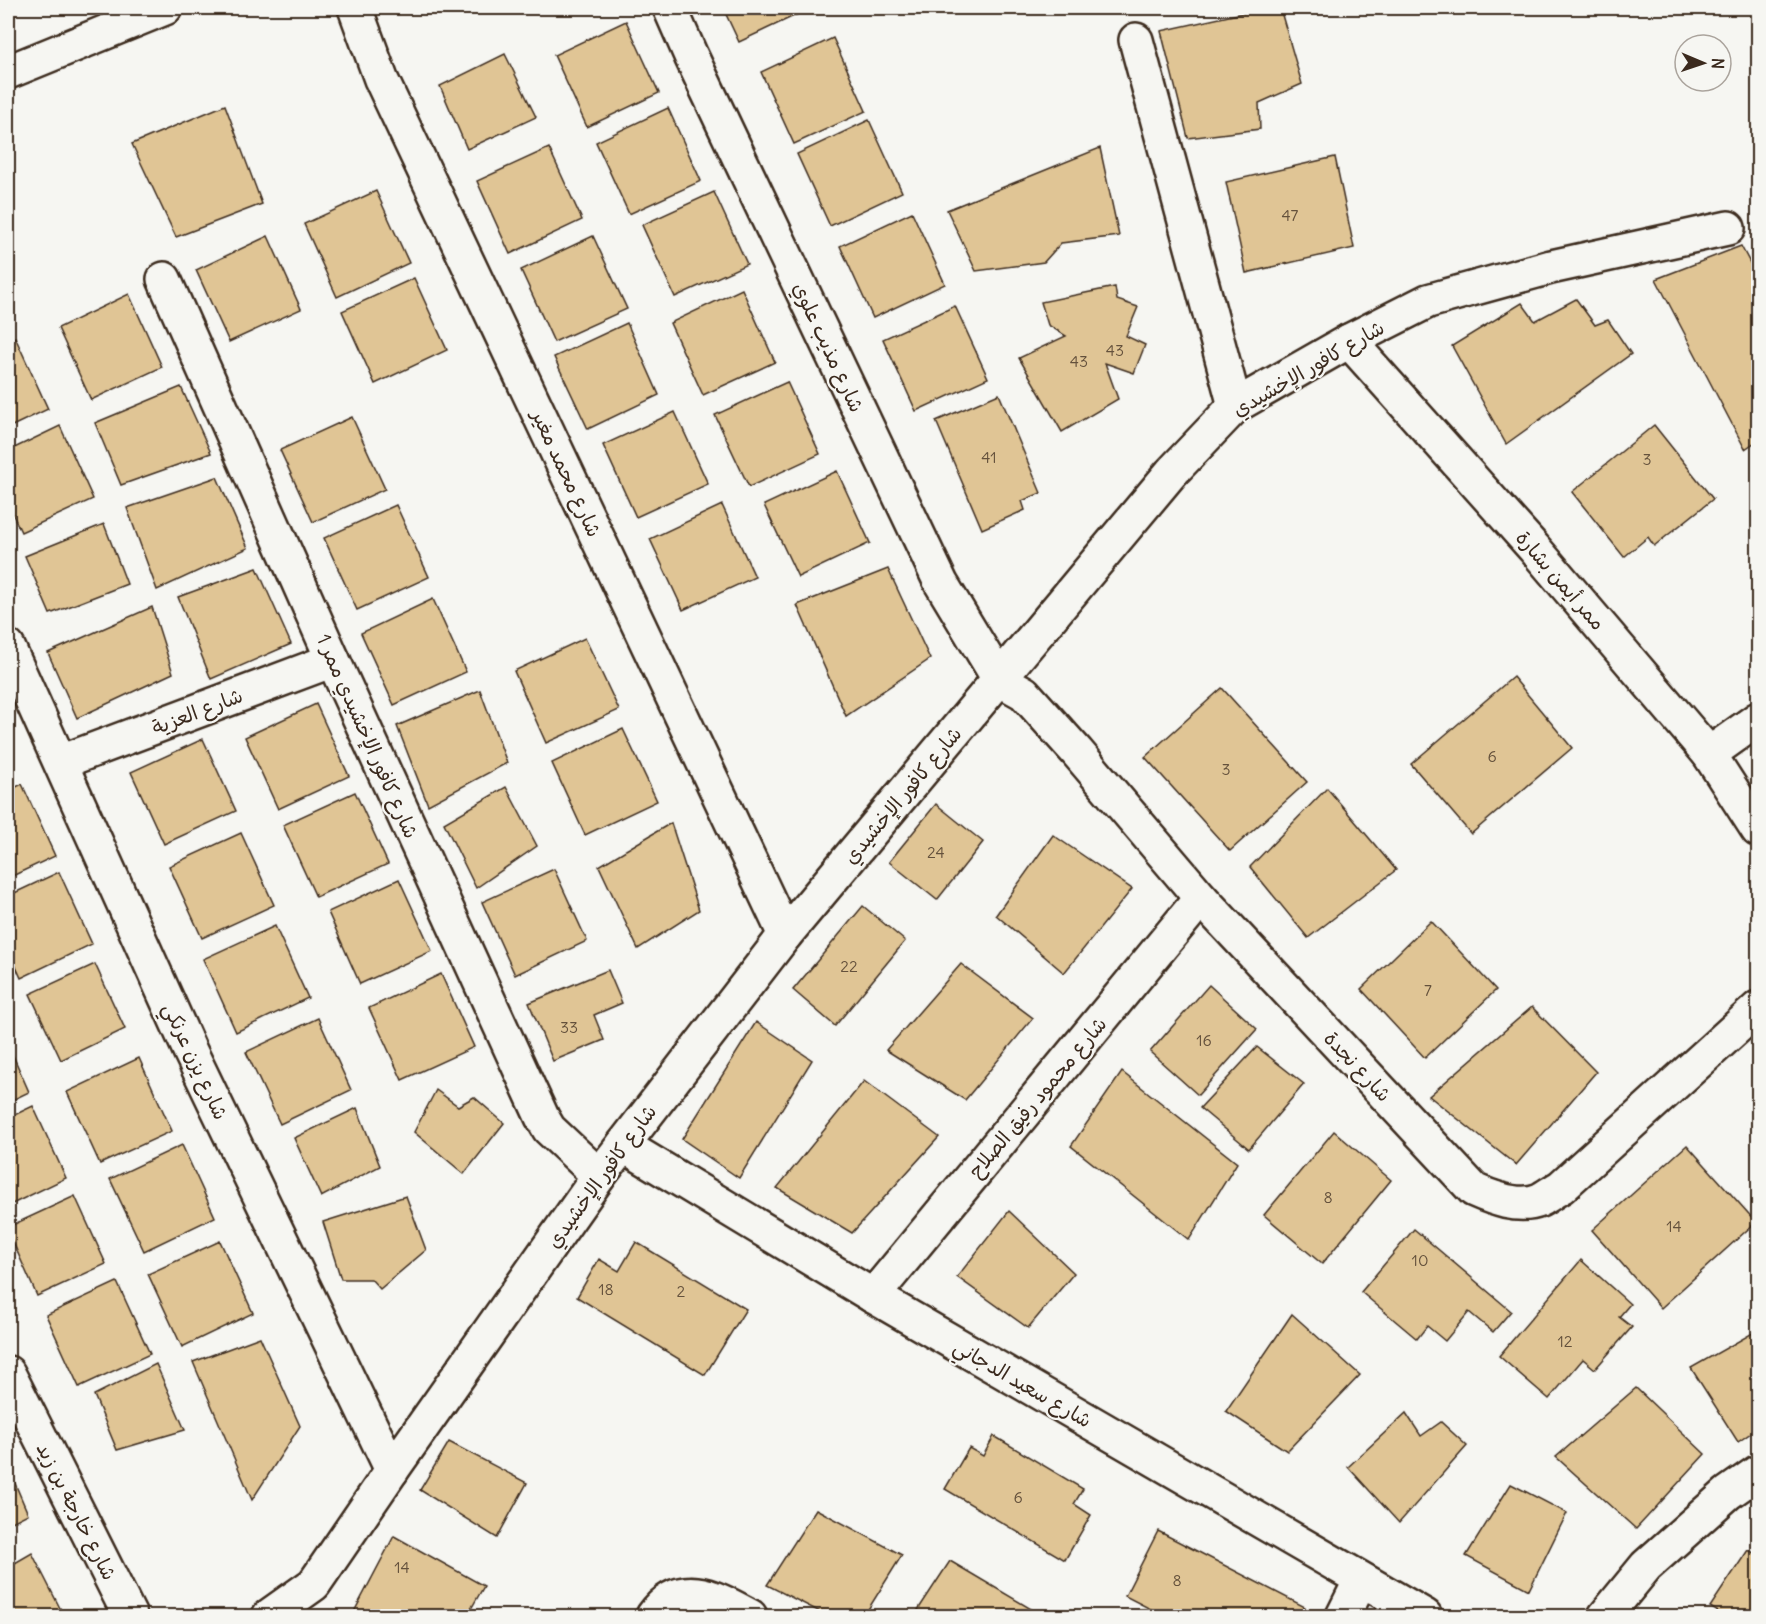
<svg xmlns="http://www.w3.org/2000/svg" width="1766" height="1624" viewBox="0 0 1766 1624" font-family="Delius,'Playpen Sans Arabic',sans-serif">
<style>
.building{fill:#e0c595;stroke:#3b2a1e;stroke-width:1.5}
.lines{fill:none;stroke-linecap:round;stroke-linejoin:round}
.minor-casing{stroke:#3b2a1e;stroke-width:38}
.trunk-casing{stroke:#3b2a1e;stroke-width:38}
.minor{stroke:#f6f6f2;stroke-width:33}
.trunk{stroke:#f6f6f2;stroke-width:33}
.labels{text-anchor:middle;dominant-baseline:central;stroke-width:4.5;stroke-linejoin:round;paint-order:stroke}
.number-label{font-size:16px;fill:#64513c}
.street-label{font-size:20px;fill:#3b2a1e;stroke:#f6f6f2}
</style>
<rect width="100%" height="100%" fill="#f6f6f2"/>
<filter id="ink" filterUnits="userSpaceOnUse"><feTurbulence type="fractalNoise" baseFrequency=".0167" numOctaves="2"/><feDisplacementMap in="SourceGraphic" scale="12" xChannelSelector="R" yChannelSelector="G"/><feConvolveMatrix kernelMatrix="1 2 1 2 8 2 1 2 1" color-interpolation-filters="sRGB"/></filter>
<g filter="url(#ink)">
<g class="building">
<polygon points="723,8 811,8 739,42"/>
<polygon points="1265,8 1280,8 1302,84 1259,103 1260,129 1188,138 1161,31"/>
<polygon points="626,21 659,93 587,127 554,55"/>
<polygon points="833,38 866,111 794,144 761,72"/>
<polygon points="505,54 536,117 467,149 440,86"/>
<polygon points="225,105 262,204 176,237 132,144"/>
<polygon points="668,108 701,181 629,214 596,142"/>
<polygon points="869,120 902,192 830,226 797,154"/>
<polygon points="549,148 582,220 510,254 477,181"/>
<polygon points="1100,148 1119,236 1061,243 1044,262 976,271 947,210"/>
<polygon points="1335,157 1354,248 1246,273 1226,182"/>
<polygon points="376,191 409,263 337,297 304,224"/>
<polygon points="714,192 747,264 675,297 642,225"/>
<polygon points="912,212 945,284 873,318 840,246"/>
<polygon points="268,236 301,309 229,342 196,270"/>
<polygon points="593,236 627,309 554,342 521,270"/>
<polygon points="1741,246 1758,278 1758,440 1745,449 1656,279"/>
<polygon points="414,278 447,350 375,384 342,311"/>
<polygon points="1115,287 1117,300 1138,307 1126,336 1145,345 1134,373 1105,363 1118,399 1062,432 1019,358 1066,336 1048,325 1041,302"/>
<polygon points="742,289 775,362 703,395 670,323"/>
<polygon points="129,294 162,367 91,400 58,328"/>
<polygon points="1576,299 1595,325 1608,320 1631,354 1506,444 1452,346 1522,303 1535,321"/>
<polygon points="955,306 988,378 916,411 883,339"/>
<polygon points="627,323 659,395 588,429 554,357"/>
<polygon points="15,337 48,409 8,428 8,341"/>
<polygon points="787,382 820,454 749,487 715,415"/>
<polygon points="181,387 211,453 121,485 95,423"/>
<polygon points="999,394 1041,493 1022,501 1025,510 982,529 936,421"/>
<polygon points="675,412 708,484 636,517 603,445"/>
<polygon points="352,417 385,489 313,522 280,450"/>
<polygon points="1654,425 1713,499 1654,546 1648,537 1624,557 1572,492"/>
<polygon points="60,426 93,499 21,532 8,504 8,451"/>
<polygon points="837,471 870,543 798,577 764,505"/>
<polygon points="217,477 248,548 157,590 127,508"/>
<polygon points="396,505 429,577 357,610 324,538"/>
<polygon points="722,505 755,577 683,610 650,539"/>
<polygon points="104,524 127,584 50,614 25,556"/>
<polygon points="257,568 291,644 211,679 178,597"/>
<polygon points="888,569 930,659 846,716 797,605"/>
<polygon points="433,599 466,672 394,705 361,633"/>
<polygon points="152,607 173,673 77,718 48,653"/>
<polygon points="585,638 619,710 546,743 514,671"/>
<polygon points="1513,677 1572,748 1471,834 1411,764"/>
<polygon points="1222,688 1307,782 1230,851 1145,757"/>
<polygon points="480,690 507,763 428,805 397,726"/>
<polygon points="316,704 349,776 278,809 245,737"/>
<polygon points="623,729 657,801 585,835 552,763"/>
<polygon points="203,739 236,811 164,844 131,772"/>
<polygon points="22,784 55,856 8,878 8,791"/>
<polygon points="506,787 537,846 476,888 444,823"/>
<polygon points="1327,788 1396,870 1308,938 1250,867"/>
<polygon points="355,792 388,864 316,897 283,825"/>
<polygon points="936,804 983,842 937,900 889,862"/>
<polygon points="671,823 699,910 638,949 599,866"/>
<polygon points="241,833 274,905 202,938 169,866"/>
<polygon points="1053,835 1132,889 1064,973 996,915"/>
<polygon points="554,869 587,941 515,975 482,902"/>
<polygon points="59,872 92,944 21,978 8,949 8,896"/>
<polygon points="399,879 432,951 360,984 328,912"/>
<polygon points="863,906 905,941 835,1026 793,990"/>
<polygon points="1431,921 1496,990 1425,1058 1361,989"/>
<polygon points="275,926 308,998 236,1032 203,959"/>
<polygon points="95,964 125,1029 61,1060 30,994"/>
<polygon points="961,964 1033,1018 965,1100 886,1050"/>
<polygon points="608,970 622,1003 594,1015 604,1040 553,1061 529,1003"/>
<polygon points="441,974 474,1047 402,1080 369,1008"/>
<polygon points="1209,985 1257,1029 1198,1095 1150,1052"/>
<polygon points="1532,1007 1596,1072 1516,1165 1429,1096"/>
<polygon points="318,1018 351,1090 280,1124 246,1052"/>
<polygon points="756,1022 812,1060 739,1178 682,1139"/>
<polygon points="8,1044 29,1092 8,1102"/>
<polygon points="1257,1047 1304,1084 1249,1149 1200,1108"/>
<polygon points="139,1058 172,1131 100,1164 67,1092"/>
<polygon points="1122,1072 1237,1163 1189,1240 1071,1146"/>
<polygon points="864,1081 939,1137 852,1233 777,1188"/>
<polygon points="436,1090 458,1106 474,1097 504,1123 464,1174 414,1132"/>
<polygon points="33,1106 66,1178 8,1206 8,1118"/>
<polygon points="357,1108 380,1166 321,1197 294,1138"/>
<polygon points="1334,1131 1391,1180 1322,1264 1264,1215"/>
<polygon points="182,1145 215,1217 144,1251 110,1179"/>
<polygon points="1687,1145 1756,1222 1661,1308 1592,1230"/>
<polygon points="75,1196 106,1264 37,1296 8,1231 8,1227"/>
<polygon points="406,1196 426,1250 380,1289 371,1279 341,1279 323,1222"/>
<polygon points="1009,1211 1074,1273 1028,1328 957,1277"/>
<polygon points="1414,1229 1511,1311 1493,1332 1469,1312 1445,1341 1427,1326 1417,1339 1361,1292"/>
<polygon points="220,1241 253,1313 182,1347 148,1274"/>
<polygon points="636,1242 746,1309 705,1375 577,1297 599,1259 619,1271"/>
<polygon points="1581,1260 1630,1304 1619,1317 1632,1327 1595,1369 1583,1359 1549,1399 1499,1356"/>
<polygon points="117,1282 150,1354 79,1387 46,1315"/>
<polygon points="1292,1314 1360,1375 1287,1451 1226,1411"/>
<polygon points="1758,1330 1758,1428 1738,1442 1691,1368"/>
<polygon points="260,1337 300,1426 252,1500 193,1362"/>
<polygon points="156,1364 185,1430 117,1450 94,1395"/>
<polygon points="1636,1388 1705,1454 1636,1529 1556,1457"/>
<polygon points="1406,1413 1421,1436 1441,1422 1467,1446 1399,1523 1348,1467"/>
<polygon points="994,1436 1083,1489 1074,1504 1091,1515 1065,1560 945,1489 969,1448 983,1456"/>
<polygon points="449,1442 527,1483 497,1538 420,1490"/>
<polygon points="8,1467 28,1514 8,1524"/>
<polygon points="1511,1484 1567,1513 1529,1590 1466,1556"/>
<polygon points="816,1509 902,1555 864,1616 828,1616 767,1585"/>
<polygon points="1158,1531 1305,1607 1300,1616 1164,1616 1125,1596"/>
<polygon points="394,1536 484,1586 467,1616 363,1616 354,1612"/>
<polygon points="1748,1550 1758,1555 1758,1616 1725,1616 1710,1607"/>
<polygon points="32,1553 64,1616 8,1616 8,1567"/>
<polygon points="950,1561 1043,1616 914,1616"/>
</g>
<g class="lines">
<defs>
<g id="minor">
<polyline points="355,8 381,79 785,935"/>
<path d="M670 8 691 56 941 583 999 679 1024 693 1077 752 1201 898 1474 1190C1492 1198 1519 1209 1540 1200 1547 1196 1554 1191 1561 1187L1758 1008"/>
<polyline points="1136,40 1235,406"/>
<polyline points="164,279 333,660 542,1117 549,1129 599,1176"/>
<polyline points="1349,341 1534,548 1709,754 1758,830"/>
<polyline points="8,647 190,1051 392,1470"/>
<polyline points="1709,754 1758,719"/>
<polyline points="61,762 333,660"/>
<polyline points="623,1145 873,1296 1425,1616"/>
<polyline points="873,1296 1201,898"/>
<polyline points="8,1373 130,1616"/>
<polyline points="269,1616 314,1584 392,1470 599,1176 785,935 1171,473 1235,406 1349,341 1428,301 1551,267 1728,228"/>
<path d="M653 1616C681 1576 716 1598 750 1616"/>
<polyline points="1343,1616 1361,1580"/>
<polyline points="1605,1616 1646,1566 1728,1493 1758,1472"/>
</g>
<polyline id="trunk" points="8,72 165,8"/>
</defs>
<use href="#minor" class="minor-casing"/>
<use href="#trunk" class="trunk-casing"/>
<use href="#minor" class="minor"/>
<use href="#trunk" class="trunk"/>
</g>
</g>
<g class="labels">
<g class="number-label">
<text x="1290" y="215">47</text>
<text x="1115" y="350">43</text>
<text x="1079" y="361">43</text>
<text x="989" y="457">41</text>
<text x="1647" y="459">3</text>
<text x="1492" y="756">6</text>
<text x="1226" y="769">3</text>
<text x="936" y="852">24</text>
<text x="849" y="966">22</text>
<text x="1428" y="990">7</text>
<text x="569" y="1027">33</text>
<text x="1204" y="1040">16</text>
<text x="1328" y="1197">8</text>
<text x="1674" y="1226">14</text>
<text x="1420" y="1260">10</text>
<text x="606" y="1289">18</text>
<text x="681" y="1291">2</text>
<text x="1565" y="1341">12</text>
<text x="1018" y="1497">6</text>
<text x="402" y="1567">14</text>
<text x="1177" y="1580">8</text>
</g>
<g class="street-label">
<text transform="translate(829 347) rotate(65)">شارع مذيب علوي</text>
<text transform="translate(1308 368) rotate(-30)">شارع كافور الإخشيدي</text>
<text transform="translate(567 473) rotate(65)">شارع محمد مغير</text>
<text transform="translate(1561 580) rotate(49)">ممر أيمن بشارة</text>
<text transform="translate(197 711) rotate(-21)">شارع العزية</text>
<text transform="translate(368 736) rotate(66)">شارع كافور الإخشيدي ممر 1</text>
<text transform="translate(902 795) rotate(-50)">شارع كافور الإخشيدي</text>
<text transform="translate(196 1061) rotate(65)">شارع يزن عرنكي</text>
<text transform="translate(1358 1066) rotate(47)">شارع نجدة</text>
<text transform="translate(1037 1097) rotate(-50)">شارع محمود رفيق الصلاح</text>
<text transform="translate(601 1176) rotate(-54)">شارع كافور الإخشيدي</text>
<text transform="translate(1023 1383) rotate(30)">شارع سعيد الدجاني</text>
<text transform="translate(77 1511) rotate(63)">شارع خارجة بن زيد</text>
</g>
</g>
<rect width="1766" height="1624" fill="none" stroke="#f6f6f2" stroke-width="30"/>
<rect x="15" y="15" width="1736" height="1594" fill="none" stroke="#3b2a1e" stroke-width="2" filter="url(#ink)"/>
<g transform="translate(1703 63) rotate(92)"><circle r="28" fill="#f6f6f2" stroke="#aba49d" stroke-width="1.5"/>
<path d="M0-4.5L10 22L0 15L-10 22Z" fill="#3b2a1e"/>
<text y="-9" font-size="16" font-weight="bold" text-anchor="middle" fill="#3b2a1e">N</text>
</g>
</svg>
